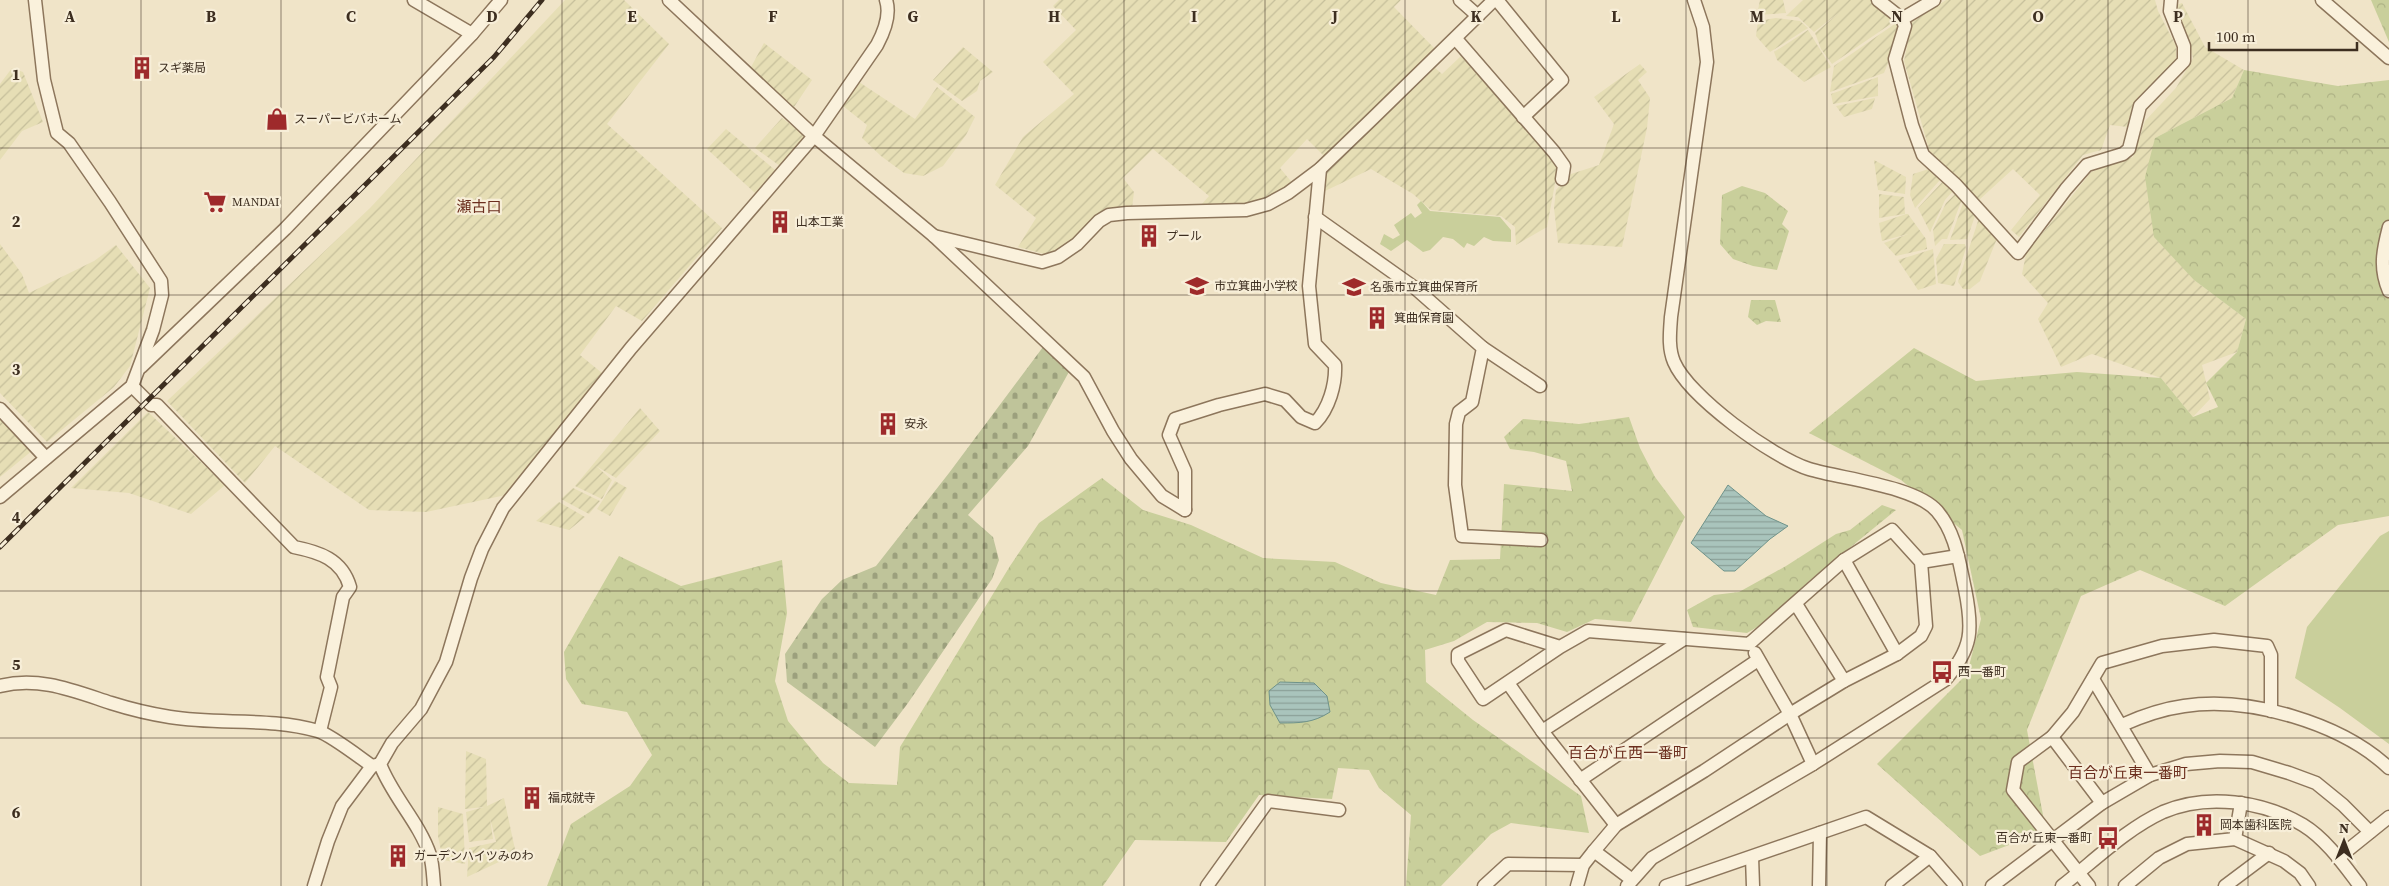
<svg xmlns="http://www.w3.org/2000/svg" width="2389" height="886" viewBox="0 0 2389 886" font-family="'Source Serif 4','Noto Sans JP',serif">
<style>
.farmland{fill:url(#farmland-furrows)}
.green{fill:#c9cf9b}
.forest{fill:url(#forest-crowns)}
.cemetery{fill:url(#cemetery-stones)}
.water{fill:url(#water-rules);stroke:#6f938a}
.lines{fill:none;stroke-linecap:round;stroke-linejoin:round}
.minor-casing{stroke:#8d765c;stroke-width:15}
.minor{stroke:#faf1dc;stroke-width:12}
.rail-casing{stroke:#3d2e20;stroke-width:5}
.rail{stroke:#f7eed8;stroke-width:3;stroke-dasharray:9;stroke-linecap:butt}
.grid{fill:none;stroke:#3d2e20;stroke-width:1;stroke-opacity:0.55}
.labels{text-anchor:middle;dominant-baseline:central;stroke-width:4.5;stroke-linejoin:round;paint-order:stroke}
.poi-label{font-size:12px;fill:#3d2e20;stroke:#f7eed8;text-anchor:start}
.quarter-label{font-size:15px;fill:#6b2e1e;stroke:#f7eed8}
.grid-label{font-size:16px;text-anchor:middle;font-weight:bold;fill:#3d2e20;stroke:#f7eed8;stroke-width:4.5;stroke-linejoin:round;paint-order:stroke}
</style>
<defs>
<pattern id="farmland-furrows" width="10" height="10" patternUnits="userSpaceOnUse" patternTransform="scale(1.25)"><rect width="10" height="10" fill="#e6deb5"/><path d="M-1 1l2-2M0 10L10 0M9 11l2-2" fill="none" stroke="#c6bf9b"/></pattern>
<pattern id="forest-crowns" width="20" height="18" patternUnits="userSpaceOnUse" patternTransform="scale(1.25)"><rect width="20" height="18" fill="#c9cf9b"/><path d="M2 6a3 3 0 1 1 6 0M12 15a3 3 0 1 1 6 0" fill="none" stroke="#aeb285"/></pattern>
<pattern id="cemetery-stones" width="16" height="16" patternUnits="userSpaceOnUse" patternTransform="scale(1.25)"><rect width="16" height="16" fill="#bfc49a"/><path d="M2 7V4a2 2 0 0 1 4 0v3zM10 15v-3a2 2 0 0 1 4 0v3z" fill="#9ca07d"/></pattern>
<pattern id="water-rules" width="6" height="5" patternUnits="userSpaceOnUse" patternTransform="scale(1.25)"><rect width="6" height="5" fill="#a9c4bc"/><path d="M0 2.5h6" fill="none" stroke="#8ba098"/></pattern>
</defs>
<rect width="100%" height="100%" fill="#f0e4c8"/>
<g class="farmland">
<polygon points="565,0 624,0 669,44 607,124 722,228 642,321 616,306 580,355 602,373 506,495 426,512 369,510 275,446 245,483 167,401 370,208"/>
<polygon points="1059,0 1401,0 1394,7 1435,49 1324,156 1307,139 1280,168 1294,185 1268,201 1242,205 1201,205 1209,196 1153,149 1123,178 1134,192 1132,208 1107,209 1073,238 1048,255 1018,247 1036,218 995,185 1023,137 1074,94 1043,62 1076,30 1053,6"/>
<polygon points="1760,0 1783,0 1786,13 1757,15"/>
<polygon points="1803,0 1873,0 1898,19 1832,64 1821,49 1815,33 1841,11 1814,32 1798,17 1786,16"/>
<polygon points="1946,0 2155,0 2158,11 2176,46 2176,58 2165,77 2132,109 2128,127 2110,125 2101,150 2083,155 2019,237 2011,230 2040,195 2013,169 1979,200 1930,153 1904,61 1912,22"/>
<polygon points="2182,3 2205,47 2244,70 2232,98 2155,138 2194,280 2246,319 2237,352 2202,365 2210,399 2193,417 2161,378 2092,354 2061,367 2038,319 2048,303 2022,274 2026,254 2091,172 2133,157 2145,121 2176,88 2193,58 2177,5"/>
<polygon points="1776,18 1800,21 1808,28 1770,52 1756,36 1758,21"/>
<polygon points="1899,21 1902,28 1884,73 1830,92 1834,66"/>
<polygon points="1808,30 1831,67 1804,82 1777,60 1774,52"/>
<polygon points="764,43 812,80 794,107 750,69"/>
<polygon points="963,47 993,72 980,81 977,91 962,101 933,80"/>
<polygon points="1461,56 1558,167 1547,227 1516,245 1515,227 1501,216 1431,210 1413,194 1371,169 1325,191 1325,170 1434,67 1442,74"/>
<polygon points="1640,64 1647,72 1638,80 1650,98 1647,128 1622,247 1558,243 1554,208 1556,190 1571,174 1599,165 1614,124 1594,97"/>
<polygon points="12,68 23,72 43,122 22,131 0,160 0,84"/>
<polygon points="1878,77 1878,96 1833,104 1831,94"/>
<polygon points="859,82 915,119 937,87 975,117 966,135 943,166 923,176 904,173 881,156 862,138 867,125 843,106"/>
<polygon points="1875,98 1872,109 1844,117 1836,106"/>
<polygon points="782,118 807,137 780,166 755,148"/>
<polygon points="726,129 775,170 755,193 707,149"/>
<polygon points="1874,160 1906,177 1905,194 1878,190"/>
<polygon points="1932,168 1939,174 1940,180 1915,208 1910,195 1913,174"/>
<polygon points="1944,180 1953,191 1945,200 1930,232 1918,208"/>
<polygon points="1879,194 1904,197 1905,214 1879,218"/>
<polygon points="1955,194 1962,199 1947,239 1942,239 1935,246 1933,230 1946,203"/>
<polygon points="1967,202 1974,211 1975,216 1967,239 1950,240 1963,203"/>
<polygon points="1906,214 1908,214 1926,239 1927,249 1896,256 1884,243 1908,234 1882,241 1879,223"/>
<polygon points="1980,215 1998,236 1980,281 1970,289 1963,289 1958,282"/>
<polygon points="0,244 22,274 29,293 94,261 116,245 150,288 130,366 114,387 47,442 0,393"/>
<polygon points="1944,244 1965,244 1966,248 1954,286 1938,283 1936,259"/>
<polygon points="1933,249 1936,284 1918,290 1898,260"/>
<polygon points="640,408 660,431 616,478 596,466 612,480 602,499 575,486"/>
<polygon points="148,412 225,485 191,514 129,493 71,488"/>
<polygon points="0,416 33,450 0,477"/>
<polygon points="615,481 627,488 610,516 597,509"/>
<polygon points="573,488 600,501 589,514 561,499"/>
<polygon points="559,502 585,517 569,530 536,521"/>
<polygon points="466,751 486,759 487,806 504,798 516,854 467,877 469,848 496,842 490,818 493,839 469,842 466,812 484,807 465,809"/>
<polygon points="438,807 463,814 465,864 443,860 438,836"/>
</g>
<g class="green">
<polygon points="1421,201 1430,211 1500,217 1511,230 1511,242 1493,241 1484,237 1474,246 1467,243 1464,248 1453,239 1443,237 1430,250 1423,252 1407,240 1391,251 1380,244 1384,234 1393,239 1400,235 1394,225 1411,213 1415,218 1422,213 1417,205"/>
<polygon points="2389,531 2389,744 2340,708 2295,678 2307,627 2380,536"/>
</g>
<g class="forest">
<polygon points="2371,0 2389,0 2389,42"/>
<polygon points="2244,70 2338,86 2389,80 2389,516 2338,525 2225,606 2140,570 2081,596 2027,730 2046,831 1980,856 1877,764 1967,674 1981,619 1962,530 1901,480 1809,433 1914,348 1976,381 2077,372 2161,378 2193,417 2218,407 2206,383 2237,352 2246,319 2194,280 2154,237 2145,177 2155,138 2232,98"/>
<polygon points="1742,186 1765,193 1788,211 1782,224 1789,231 1777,270 1753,266 1733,259 1720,244 1722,195"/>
<polygon points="1751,300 1775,300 1781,322 1766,321 1757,325 1748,317"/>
<polygon points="1629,417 1640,448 1655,477 1685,517 1631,622 1595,619 1567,632 1537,623 1487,622 1454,641 1425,650 1426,682 1473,720 1581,796 1589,833 1511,823 1491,834 1441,886 1406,886 1411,815 1379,788 1369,770 1338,768 1332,799 1259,795 1226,842 1135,840 1103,886 547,886 571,824 630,786 652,755 627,712 582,704 566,679 564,652 619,556 681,586 782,560 787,613 775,681 788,721 823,763 849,783 897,785 900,747 1010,566 1039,523 1102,478 1143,510 1191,525 1263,558 1335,562 1381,583 1436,595 1450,560 1500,559 1504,484 1572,491 1566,461 1534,452 1510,449 1504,437 1523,419 1579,424"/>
<polygon points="1882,505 1896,510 1809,581 1764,623 1747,633 1693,627 1687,610 1714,595 1739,592 1786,566 1836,534 1850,530"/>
</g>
<polygon class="cemetery" points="1043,347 1070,370 1028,446 968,515 993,537 999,560 992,579 908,703 875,747 787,682 785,654 822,599 842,580 876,566 949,473"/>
<g class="water">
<polygon points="1728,485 1766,516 1788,526 1770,539 1735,571 1724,571 1691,543"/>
<path d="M1280 682 1314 683 1327 696 1330 712C1313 723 1300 723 1280 723L1270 705 1269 691Z"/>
</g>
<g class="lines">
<defs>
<g id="minor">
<polyline points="414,0 472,34"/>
<polyline points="669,0 814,136 934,236 1084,377 1113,431 1131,459 1162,496 1185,510"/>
<polyline points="1460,0 1478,16"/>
<polyline points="1497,0 1562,80 1523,117"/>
<polyline points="1878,0 1902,19 1905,26 1895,59 1912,125 1923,155 1956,185 2018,253 2066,189 2087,165 2123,154 2129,149 2140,106 2184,61 2184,46 2170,11 2171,0"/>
<polyline points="2322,0 2389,58"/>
<polyline points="1902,19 1934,0"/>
<polyline points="1456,39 1554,152 1564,166 1562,179"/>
<polyline points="1315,217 1415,288 1483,348 1472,402 1459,412 1456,424 1455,485 1462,536 1541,540"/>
<path d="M2389 227C2383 250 2379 268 2389 291"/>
<polyline points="934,236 1042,262 1058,257 1077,244 1099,221 1109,215 1127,213 1246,210 1268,204 1288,193 1320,169 1372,119 1494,0"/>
<polyline points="1483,348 1540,386"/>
<polyline points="141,367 285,229 472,34 501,0"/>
<path d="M132 386 151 405H157L294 547C319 552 342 559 350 587L343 597 327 677 331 687 320 731"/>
<polyline points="0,409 46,458"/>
<polyline points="0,497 132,386 153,330 162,295 161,281 110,202 69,143 57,133 44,80 35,0"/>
<path d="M1185 510V471L1169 435 1175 419 1219 405 1265 394 1285 400 1301 417 1315 423C1329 409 1336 384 1335 365L1315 344 1309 286 1320 169"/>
<polyline points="1844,560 1897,654"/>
<polyline points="1921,562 1958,556"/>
<polyline points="1796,604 1844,681"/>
<polyline points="1560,647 1506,630 1458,654 1458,661 1483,699 1560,647 1588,631 1749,644 1844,560 1892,530 1921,562 1926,626 1921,636 1897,654 1844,681 1790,714 1704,771 1616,825 1594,851"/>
<polyline points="1755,653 1790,714 1813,764"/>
<polyline points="2093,679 2150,775"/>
<polyline points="1508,683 1542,731 1616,825"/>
<path d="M0 686C39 676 74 691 111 703 130 709 151 714 170 717 219 725 270 717 318 731 331 735 359 757 372 766"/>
<path d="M2122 725C2142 716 2162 709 2184 706 2249 696 2341 723 2389 768"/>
<polyline points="1542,731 1684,639"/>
<polyline points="2052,737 2102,803"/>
<polyline points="1580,780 1758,660"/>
<polyline points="2235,839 2241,803"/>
<polyline points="1752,857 1753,886"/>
<polyline points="2338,858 2389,817"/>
<polyline points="314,886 328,841 342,806 372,766 380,764"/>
<path d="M434 886C433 876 433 865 430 855 419 822 392 796 380 764L392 743 421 709 446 662 471 578 482 549 503 508 631 348 814 136 877 45C884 32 891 15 886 0"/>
<polyline points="1207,886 1268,801 1339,810"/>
<polyline points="1484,886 1508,864 1583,865"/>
<polyline points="1577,886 1583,865 1594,851 1631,879"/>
<path d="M1627 886 1652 858 1813 764 1945 680C1973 648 1973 629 1965 589 1959 562 1956 533 1937 511 1915 486 1842 479 1809 469 1772 457 1689 397 1674 362 1668 348 1670 332 1671 317L1707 62 1703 27 1694 0"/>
<polyline points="1666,886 1866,817 1930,856 1956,886"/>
<polyline points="1819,886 1820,833"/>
<polyline points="1892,886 1930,856"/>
<polyline points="1992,886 2102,803 2150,775 2186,764 2220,761 2252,762 2289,773 2316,783 2343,805 2370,832"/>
<path d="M2062 886C2094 861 2126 829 2163 812 2207 793 2263 801 2303 825 2326 839 2344 865 2360 886"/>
<polyline points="2089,886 2013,790 2018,762 2052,737 2073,712 2102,663 2162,646 2214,640 2267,646 2271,655 2271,711"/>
<polyline points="2125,886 2159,858 2187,844 2235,839 2284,861 2300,873 2309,886"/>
<polyline points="2225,886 2269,853"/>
</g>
</defs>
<use href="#minor" class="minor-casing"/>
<use href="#minor" class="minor"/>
<defs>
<polyline id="rail" points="0,547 494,57 542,0"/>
</defs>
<use href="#rail" class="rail-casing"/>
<use href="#rail" class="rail"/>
</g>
<path class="grid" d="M141 0V886M281 0V886M422 0V886M562 0V886M703 0V886M843 0V886M984 0V886M1124 0V886M1265 0V886M1405 0V886M1546 0V886M1686 0V886M1827 0V886M1967 0V886M2108 0V886M2248 0V886M0 148H2389M0 295H2389M0 443H2389M0 591H2389M0 738H2389"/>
<defs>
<symbol id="building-bare" viewBox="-9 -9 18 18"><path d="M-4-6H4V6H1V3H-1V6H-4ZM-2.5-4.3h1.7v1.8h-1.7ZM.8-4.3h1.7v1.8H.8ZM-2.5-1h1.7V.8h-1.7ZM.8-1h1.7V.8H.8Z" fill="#9e2a2b" stroke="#f7eed8" stroke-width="2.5" paint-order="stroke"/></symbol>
<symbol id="shop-bare" viewBox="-9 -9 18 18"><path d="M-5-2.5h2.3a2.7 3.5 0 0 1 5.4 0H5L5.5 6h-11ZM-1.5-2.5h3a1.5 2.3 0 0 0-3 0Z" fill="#9e2a2b" stroke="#f7eed8" stroke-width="2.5" paint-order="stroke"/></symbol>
<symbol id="supermarket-bare" viewBox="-9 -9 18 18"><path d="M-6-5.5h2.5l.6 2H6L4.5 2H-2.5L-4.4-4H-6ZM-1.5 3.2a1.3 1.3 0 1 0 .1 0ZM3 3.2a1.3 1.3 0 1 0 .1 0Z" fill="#9e2a2b" stroke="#f7eed8" stroke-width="2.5" paint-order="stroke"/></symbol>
<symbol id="school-bare" viewBox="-9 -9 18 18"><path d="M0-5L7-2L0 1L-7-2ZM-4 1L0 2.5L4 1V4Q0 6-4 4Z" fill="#9e2a2b" stroke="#f7eed8" stroke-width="2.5" paint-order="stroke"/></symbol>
<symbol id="bus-bare" viewBox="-9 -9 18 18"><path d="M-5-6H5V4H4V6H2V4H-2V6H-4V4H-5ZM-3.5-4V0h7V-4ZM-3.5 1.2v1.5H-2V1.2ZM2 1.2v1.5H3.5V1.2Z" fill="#9e2a2b" stroke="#f7eed8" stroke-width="2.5" paint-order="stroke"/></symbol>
</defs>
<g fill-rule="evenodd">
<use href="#building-bare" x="126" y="52" width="32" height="32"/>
<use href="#shop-bare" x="261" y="103" width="32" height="32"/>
<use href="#supermarket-bare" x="199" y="186" width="32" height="32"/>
<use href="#building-bare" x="764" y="206" width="32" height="32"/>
<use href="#building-bare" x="1133" y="220" width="32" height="32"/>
<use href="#school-bare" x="1181" y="270" width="32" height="32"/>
<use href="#school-bare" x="1338" y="271" width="32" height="32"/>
<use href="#building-bare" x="1361" y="302" width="32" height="32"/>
<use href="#building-bare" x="872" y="408" width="32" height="32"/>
<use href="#bus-bare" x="1926" y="656" width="32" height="32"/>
<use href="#building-bare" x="516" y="782" width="32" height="32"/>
<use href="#building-bare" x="2188" y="809" width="32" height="32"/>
<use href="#bus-bare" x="2092" y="822" width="32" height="32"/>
<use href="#building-bare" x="382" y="840" width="32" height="32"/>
</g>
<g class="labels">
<g class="poi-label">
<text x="158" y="68">スギ薬局</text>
<text x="294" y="119">スーパービバホーム</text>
<text x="232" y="202">MANDAI</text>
<text x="796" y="222">山本工業</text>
<text x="1166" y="236">プール</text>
<text x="1214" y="286">市立箕曲小学校</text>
<text x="1370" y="287">名張市立箕曲保育所</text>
<text x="1394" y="318">箕曲保育園</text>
<text x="904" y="424">安永</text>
<text x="1958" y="672">西一番町</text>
<text x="548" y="798">福成就寺</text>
<text x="2220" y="825">岡本歯科医院</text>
<text x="2092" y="838" text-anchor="end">百合が丘東一番町</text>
<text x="414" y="856">ガーデンハイツみのわ</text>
</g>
<g class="quarter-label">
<text x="479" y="206">瀬古口</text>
<text x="1628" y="752">百合が丘西一番町</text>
<text x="2128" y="772">百合が丘東一番町</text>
</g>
</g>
<g class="grid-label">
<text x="70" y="22">A</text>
<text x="211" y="22">B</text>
<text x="351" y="22">C</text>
<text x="492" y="22">D</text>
<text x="632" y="22">E</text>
<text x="773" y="22">F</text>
<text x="913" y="22">G</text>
<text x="1054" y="22">H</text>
<text x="1194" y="22">I</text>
<text x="1335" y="22">J</text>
<text x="1476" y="22">K</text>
<text x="1616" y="22">L</text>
<text x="1757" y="22">M</text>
<text x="1897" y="22">N</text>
<text x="2038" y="22">O</text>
<text x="2178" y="22">P</text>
<text x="16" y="80">1</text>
<text x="16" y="227">2</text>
<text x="16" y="375">3</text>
<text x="16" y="523">4</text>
<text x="16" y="670">5</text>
<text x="16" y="818">6</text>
</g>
<g transform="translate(2344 841)" stroke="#f7eed8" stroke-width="4" paint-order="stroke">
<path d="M0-4L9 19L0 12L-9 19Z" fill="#3d2e20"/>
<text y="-8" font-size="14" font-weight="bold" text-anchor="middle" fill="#3d2e20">N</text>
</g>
<path d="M2209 42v8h148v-8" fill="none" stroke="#3d2e20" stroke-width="2.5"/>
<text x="2216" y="42" font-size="15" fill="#3d2e20" stroke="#f7eed8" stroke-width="4" paint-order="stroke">100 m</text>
</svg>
